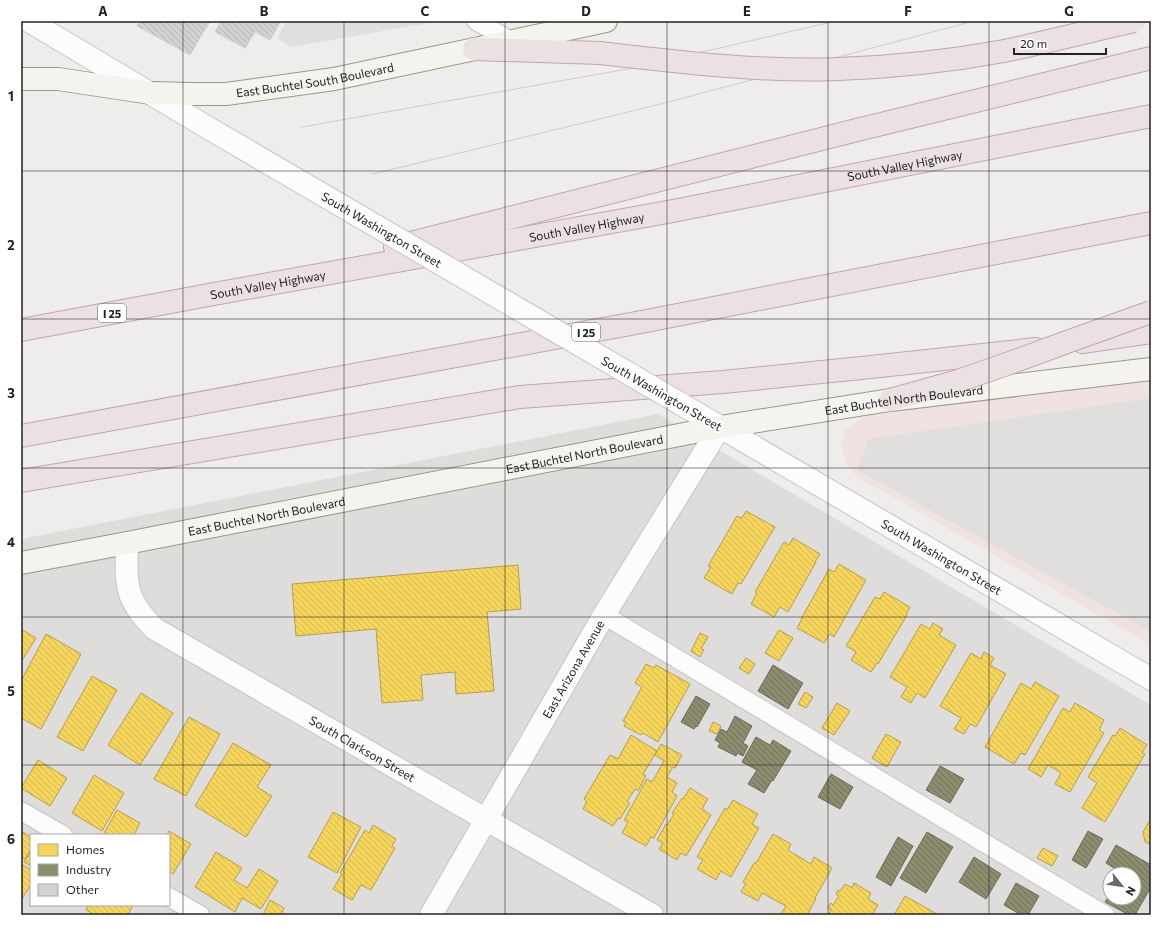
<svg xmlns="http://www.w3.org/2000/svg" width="1172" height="936" viewBox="0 0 1172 936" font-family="Commissioner,sans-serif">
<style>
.residential{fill:#dfdddc;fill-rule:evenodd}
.commercial{fill:#f0e2e2}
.parking{fill:#e0dfde}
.homes{fill:url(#homes-back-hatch);stroke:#b69f4b}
.industry{fill:url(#industry-back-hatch);stroke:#6c6c57}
.building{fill:url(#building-back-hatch);stroke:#d2cfcc}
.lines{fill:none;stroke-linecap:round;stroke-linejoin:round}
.service-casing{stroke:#c5c4c3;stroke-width:20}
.minor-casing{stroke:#c5c4c3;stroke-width:24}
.tertiary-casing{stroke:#c5c4c3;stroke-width:24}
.secondary-casing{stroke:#9a9982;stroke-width:24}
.motorway-casing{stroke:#c4a3b1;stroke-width:24}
.service{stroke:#fdfcfc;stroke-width:18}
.minor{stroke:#fdfcfc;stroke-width:22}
.tertiary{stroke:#fdfcfc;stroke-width:22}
.secondary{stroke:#f4f3ed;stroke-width:22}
.motorway{stroke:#ebe1e3;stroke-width:22}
.tram{stroke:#ccc;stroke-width:1}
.tertiary-bridge-casing{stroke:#c5c4c3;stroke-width:24;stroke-linecap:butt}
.motorway-bridge-casing{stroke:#c4a3b1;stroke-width:24;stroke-linecap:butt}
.tertiary-bridge{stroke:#fdfcfc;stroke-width:22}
.motorway-bridge{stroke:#ebe1e3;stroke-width:22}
.grid{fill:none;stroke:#222;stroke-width:1;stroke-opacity:0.55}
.labels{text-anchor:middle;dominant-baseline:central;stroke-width:4;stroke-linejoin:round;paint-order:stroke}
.shield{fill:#fff;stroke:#646464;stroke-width:1}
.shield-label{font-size:11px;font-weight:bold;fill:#222}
.street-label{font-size:12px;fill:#222;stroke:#fff}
.neatline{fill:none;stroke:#222;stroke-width:1.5}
.grid-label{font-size:13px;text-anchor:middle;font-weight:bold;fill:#222}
</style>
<defs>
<pattern id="homes-back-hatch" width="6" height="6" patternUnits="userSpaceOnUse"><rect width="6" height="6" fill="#f6d55c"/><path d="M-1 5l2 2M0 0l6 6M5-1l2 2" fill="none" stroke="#d3b750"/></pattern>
<pattern id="industry-back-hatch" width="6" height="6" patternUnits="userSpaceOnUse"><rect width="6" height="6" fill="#8c8c6e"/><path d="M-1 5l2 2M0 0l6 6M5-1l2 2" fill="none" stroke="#72725a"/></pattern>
<pattern id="building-back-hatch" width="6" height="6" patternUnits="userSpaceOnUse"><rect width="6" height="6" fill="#d4d2d0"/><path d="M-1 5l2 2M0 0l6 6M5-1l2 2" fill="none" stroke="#b6b4b2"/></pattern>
</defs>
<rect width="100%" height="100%" fill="#efedeb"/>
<path class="residential" d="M658 414 1151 705V915H21V539ZM31 835H169V905H31ZM1110 874H1134V898H1110Z"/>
<polygon class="commercial" points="1151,373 1151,645 884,492 862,482 848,467 841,447 845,431 851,425 869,414"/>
<g class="parking">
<polygon points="287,21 434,21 434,22 291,47 277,38"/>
<polygon points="1151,398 1151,632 857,470 868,439"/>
</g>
<g class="homes">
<polygon points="746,511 775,527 741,584 738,583 732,594 704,578 711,567 708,566 737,516 742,518"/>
<polygon points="793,538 820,554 815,562 816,562 788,612 780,607 774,617 751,604 757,593 755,592 784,542 789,545"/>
<polygon points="839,564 866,580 834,637 830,634 824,643 797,628 802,619 801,619 829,569 834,572"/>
<polygon points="518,565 521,609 487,612 494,691 456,694 455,672 421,675 423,700 382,703 376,629 296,636 292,584"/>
<polygon points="884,592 910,607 906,615 907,615 878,664 877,663 871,672 851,660 856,652 846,646 875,597 880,599"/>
<polygon points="933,623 943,629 939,635 956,645 925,698 917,693 911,703 901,697 907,687 890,677 921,624 930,629"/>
<polygon points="21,629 36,638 21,662"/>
<polygon points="779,630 793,638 779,661 765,653"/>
<polygon points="700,633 708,637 701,649 704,650 700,657 691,651"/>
<polygon points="46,634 81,654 41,729 21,718 21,681"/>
<polygon points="984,652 994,658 990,665 1006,674 976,727 970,724 964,734 954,729 961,718 940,706 971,653 981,659"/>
<polygon points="746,658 755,664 749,674 739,668"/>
<polygon points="646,664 654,668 656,665 690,684 658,742 643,733 641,735 624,726 626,723 623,721 642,687 635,683"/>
<polygon points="92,676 117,690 83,751 57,737"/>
<polygon points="1035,682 1059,696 1025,755 1021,753 1014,764 985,747 1021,683 1031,689"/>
<polygon points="805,692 813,697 806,708 798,704"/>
<polygon points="141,693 173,713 140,765 108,745"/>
<polygon points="837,703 850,711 834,735 822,728"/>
<polygon points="1075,703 1104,720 1099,730 1104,733 1070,792 1055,784 1061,773 1048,765 1041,777 1028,769 1063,708 1070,712"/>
<polygon points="189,717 220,734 186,796 154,779"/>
<polygon points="713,722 721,726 717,734 709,731"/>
<polygon points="1120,728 1147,745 1142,753 1145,754 1105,822 1082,808 1097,783 1088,777 1113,735 1115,736"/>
<polygon points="886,734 901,742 887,767 872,758"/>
<polygon points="631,735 657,751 643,774 646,776 638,791 635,789 627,802 630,803 620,819 618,818 613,826 583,809 587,801 584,799 610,755 618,759"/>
<polygon points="233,743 271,765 257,787 272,796 246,837 195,806"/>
<polygon points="661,744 682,755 675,768 673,767 667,777 677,783 672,792 677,796 654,838 651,837 646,846 622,833 628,822 624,820 647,779 652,782 664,761 655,755"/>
<polygon points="38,760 67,778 50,806 21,788"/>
<polygon points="94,775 124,793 102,831 72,813"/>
<polygon points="690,788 708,799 702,809 711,815 686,856 681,853 677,860 659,849 663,843 657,840 666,824 667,825 674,814 672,813 682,798 683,799"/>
<polygon points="733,800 758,814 752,824 759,828 731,877 721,871 716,880 697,869 703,860 697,857 725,808 727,810"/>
<polygon points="117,810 140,823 134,835 103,835"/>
<polygon points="333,812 361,827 337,873 308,857"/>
<polygon points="1151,818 1151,845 1145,842 1143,832"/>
<polygon points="373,825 396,839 392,846 395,848 371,890 361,885 352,900 333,889 342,874 340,873 365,830 369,833"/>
<polygon points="21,831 31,837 31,849 25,859 21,857"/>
<polygon points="169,831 191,844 173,874 169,871 169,835 167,835"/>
<polygon points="773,834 791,844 788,850 811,864 814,857 832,868 815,898 816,899 807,915 782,915 781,914 786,906 762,893 758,901 741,892 746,883 743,882 754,863 756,863"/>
<polygon points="1043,848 1058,856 1052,866 1037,858"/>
<polygon points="31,851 31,866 24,862"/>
<polygon points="216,852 242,868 234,880 247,888 259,869 278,881 261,909 242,898 235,912 195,887"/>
<polygon points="23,865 31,870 31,885 21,900 21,869"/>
<polygon points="854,883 871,893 868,899 878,905 872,915 828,915 831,910 828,908 831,903 833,905 839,896 836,894 838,890 840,891 845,884 852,888"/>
<polygon points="905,896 937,914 937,915 894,915"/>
<polygon points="270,900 284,908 281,915 263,915"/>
<polygon points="88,905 133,905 128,915 95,915 86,910"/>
</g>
<g class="industry">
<polygon points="773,665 803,683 788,709 758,691"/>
<polygon points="696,696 710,704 697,727 696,726 694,729 681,722"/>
<polygon points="735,716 752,726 743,743 748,746 743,756 737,753 736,756 718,747 720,743 715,740 721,729 727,732"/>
<polygon points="756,737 770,745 773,740 791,751 773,781 772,780 764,793 748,784 757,770 742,762"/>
<polygon points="940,766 964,779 950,803 926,790"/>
<polygon points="831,774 853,787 840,809 818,797"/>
<polygon points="1088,831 1103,839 1086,868 1072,860"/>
<polygon points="927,832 953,847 926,893 900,878"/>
<polygon points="898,837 913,846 891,886 876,877"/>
<polygon points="1116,845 1151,865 1151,887 1135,915 1129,915 1105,902 1110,894 1110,898 1134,898 1134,874 1121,874 1122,873 1106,863"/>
<polygon points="974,857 1001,874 986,899 959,882"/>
<polygon points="1016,883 1039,896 1028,915 1021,915 1004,905"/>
</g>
<g class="building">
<polygon points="140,21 210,21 190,55 137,26"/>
<polygon points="221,21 281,21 270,40 255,32 245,48 215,32"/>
</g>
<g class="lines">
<defs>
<g id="service">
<polyline points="476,21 511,41"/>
<polyline points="604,615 1105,915"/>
<polyline points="21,811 63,835"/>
<polyline points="169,897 200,915"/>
</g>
<g id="minor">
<path id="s1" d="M127 543C126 584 124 599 155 629L652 915"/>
<path id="s2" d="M431 915 604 615 720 427"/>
</g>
<g id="tertiary">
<polyline points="29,21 210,129"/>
<path id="s3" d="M681 404 1151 679"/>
</g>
<g id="secondary">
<path id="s4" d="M21 79H58L151 93 191 94H226L334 79 606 21"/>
<path id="s5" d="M21 563 127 543 720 427 890 400 1151 369"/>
</g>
<g id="motorway">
<polyline points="474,49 600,53"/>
<polyline points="395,247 857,130 1151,58"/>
<path id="s6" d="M21 330 203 296 673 211 1151 116"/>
<polyline points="1082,342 1151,332"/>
<polyline points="890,400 958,381"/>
<polyline points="21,436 636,323 1151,223"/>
<polyline points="21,481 520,397 723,382 871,367 1036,349"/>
</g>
</defs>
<use href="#service" class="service-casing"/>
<use href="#minor" class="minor-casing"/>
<use href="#tertiary" class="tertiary-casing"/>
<use href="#secondary" class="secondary-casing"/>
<use href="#motorway" class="motorway-casing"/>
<use href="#service" class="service"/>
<use href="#minor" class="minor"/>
<use href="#tertiary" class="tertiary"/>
<use href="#secondary" class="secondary"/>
<use href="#motorway" class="motorway"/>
<g class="tram">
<polyline points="302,127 633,68 836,21"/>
<polyline points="373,174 661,104 974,21"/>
</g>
<defs>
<g id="tertiary-bridge">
<path id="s7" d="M210 129 681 404"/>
</g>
<g id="motorway-bridge">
<path d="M600 53C678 62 760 72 838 69 893 67 950 61 1004 51 1047 42 1090 31 1134 21"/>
<polyline points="958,381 1007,364 1078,338 1151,312"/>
</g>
</defs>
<use href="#tertiary-bridge" class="tertiary-bridge-casing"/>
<use href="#motorway-bridge" class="motorway-bridge-casing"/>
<use href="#tertiary-bridge" class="tertiary-bridge"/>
<use href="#motorway-bridge" class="motorway-bridge"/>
</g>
<path class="grid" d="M183 21V915M344 21V915M505 21V915M667 21V915M828 21V915M989 21V915M21 171H1151M21 319H1151M21 468H1151M21 617H1151M21 765H1151"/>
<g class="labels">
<g class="shield">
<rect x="98" y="304" width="28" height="18" rx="3"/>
<rect x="572" y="323" width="28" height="18" rx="3"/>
</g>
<g class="shield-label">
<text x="112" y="313">I 25</text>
<text x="586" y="332">I 25</text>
</g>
<g class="street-label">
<text stroke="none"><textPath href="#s4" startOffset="296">East Buchtel South Boulevard</textPath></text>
<text stroke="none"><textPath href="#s6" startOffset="899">South Valley Highway</textPath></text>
<text stroke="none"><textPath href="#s6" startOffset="575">South Valley Highway</textPath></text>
<text stroke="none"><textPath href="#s7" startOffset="199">South Washington Street</textPath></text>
<text stroke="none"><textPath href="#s6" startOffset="251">South Valley Highway</textPath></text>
<text transform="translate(662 393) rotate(30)">South Washington Street</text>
<text stroke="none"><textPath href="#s5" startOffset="898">East Buchtel North Boulevard</textPath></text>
<text stroke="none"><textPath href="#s5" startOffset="574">East Buchtel North Boulevard</textPath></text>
<text stroke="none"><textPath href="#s5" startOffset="250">East Buchtel North Boulevard</textPath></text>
<text stroke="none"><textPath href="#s3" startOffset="302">South Washington Street</textPath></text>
<text stroke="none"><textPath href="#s2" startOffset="284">East Arizona Avenue</textPath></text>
<text stroke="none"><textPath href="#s1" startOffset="334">South Clarkson Street</textPath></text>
</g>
</g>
<rect width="1172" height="936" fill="none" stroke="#ffffff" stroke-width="44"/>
<rect x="30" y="834" width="140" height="72" fill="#ffffff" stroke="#a7a7a7"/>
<rect x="38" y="844" width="20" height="12" fill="#f6d55c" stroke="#a7a7a7"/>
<text x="66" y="854" font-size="12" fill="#222222">Homes</text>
<rect x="38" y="864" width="20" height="12" fill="#8c8c6e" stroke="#a7a7a7"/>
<text x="66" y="874" font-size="12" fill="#222222">Industry</text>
<rect x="38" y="884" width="20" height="12" fill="#d4d2d0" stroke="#a7a7a7"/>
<text x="66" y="894" font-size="12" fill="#222222">Other</text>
<g transform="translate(1122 886) rotate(120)"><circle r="19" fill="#ffffff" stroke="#a7a7a7"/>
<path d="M0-3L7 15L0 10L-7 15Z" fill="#6a6968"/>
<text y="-6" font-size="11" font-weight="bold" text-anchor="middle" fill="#222222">N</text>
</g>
<path d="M1014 48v6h92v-6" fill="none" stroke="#222222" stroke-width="2"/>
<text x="1020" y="48" font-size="12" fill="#222222" stroke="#ffffff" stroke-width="3" paint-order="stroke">20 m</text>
<rect x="22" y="22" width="1128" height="892" class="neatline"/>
<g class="grid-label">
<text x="103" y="16">A</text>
<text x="264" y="16">B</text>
<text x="425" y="16">C</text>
<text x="586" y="16">D</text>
<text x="747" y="16">E</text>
<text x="908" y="16">F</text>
<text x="1069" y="16">G</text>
<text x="11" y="101">1</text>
<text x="11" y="250">2</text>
<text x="11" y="398">3</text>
<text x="11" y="547">4</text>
<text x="11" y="696">5</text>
<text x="11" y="844">6</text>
</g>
</svg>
